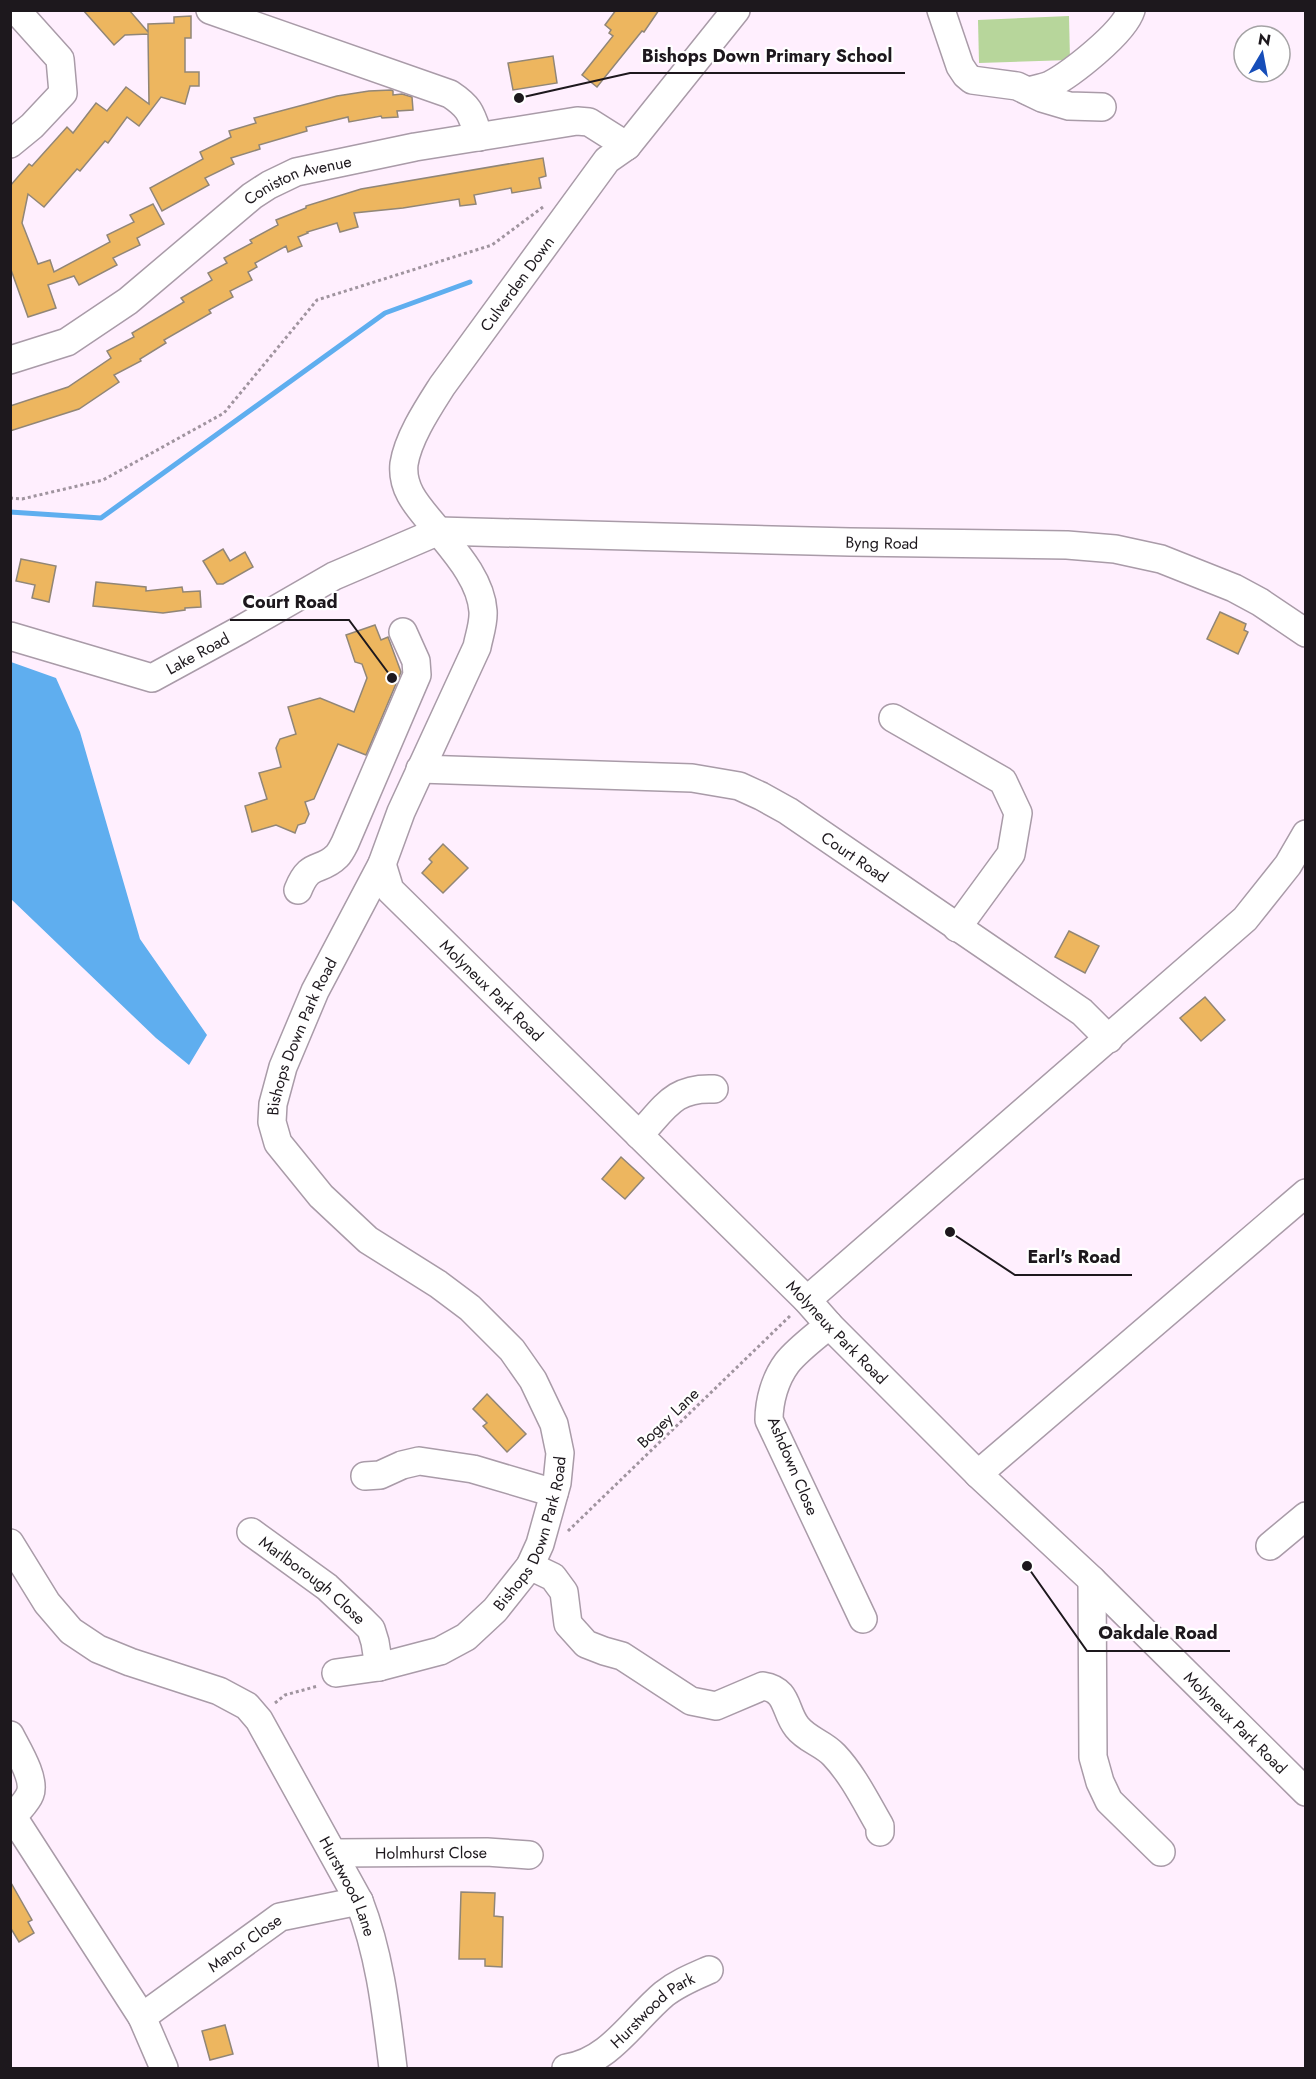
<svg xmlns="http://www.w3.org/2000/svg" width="1316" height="2079" viewBox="0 0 1316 2079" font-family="Jost,sans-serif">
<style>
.green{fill:#b7d69b}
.water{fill:#5faeef}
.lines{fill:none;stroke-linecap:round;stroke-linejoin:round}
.stream{stroke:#5faeef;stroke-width:5}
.building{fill:#edb65f;stroke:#918677;stroke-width:1.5}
.minor-casing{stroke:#a99ba8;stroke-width:30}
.path{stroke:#a0949f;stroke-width:3;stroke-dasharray:3 3;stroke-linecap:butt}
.minor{stroke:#fff;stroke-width:27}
.labels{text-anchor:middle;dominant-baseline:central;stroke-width:4.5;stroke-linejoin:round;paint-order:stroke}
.street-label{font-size:16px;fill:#1d181d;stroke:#fff}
.leader{fill:none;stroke:#1d181d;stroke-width:2}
.callout-dot{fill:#1d181d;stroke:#fff;stroke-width:2}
.callout-label{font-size:18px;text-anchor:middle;font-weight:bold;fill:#1d181d;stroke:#fff;stroke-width:4.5;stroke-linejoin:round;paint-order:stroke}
</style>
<rect width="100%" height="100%" fill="#ffeffe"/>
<polygon class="green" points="1069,16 1070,60 979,63 978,20"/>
<polygon class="water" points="11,662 56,678 80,732 140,939 207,1035 189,1065 156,1038 11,899"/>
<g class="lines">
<polyline class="stream" points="10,512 101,518 385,313 470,282"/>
</g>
<g class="building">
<polygon points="83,10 129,10 148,32 148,24 174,23 174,17 191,16 191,38 185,38 185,72 199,72 199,86 190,86 185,104 161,97 139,126 127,117 108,143 105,141 80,171 77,169 44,207 28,194 22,223 38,264 50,260 54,272 110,242 107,235 134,222 130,215 153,204 164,224 137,238 140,245 113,258 117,265 79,285 74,276 48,285 56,308 28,317 10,267 10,186 29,164 32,166 67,127 73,133 96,103 107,111 126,87 149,104 148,34 125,35 114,45"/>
<polygon points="616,10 659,10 644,32 642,31 597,87 582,75 613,36 609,33 611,30 605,25"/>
<polygon points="553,56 557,83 513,90 508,63"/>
<polygon points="391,90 393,91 393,95 402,94 412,97 413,110 397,111 398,117 382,118 381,116 349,122 348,117 306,127 307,131 259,145 260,149 231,158 234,164 205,178 209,185 162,211 150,188 203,159 200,152 231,137 229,131 256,123 254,118 337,96 369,91"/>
<polygon points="543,158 546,176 539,178 541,188 512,193 511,188 474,195 476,204 460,206 459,199 403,208 354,213 358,227 340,232 337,223 307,232 308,233 298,237 302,246 288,252 286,246 255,263 257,267 248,272 252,280 230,291 233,297 209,310 211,313 164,340 166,343 140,359 141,361 114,375 119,382 79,409 10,431 10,406 68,387 111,358 107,351 134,337 132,333 184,302 181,298 212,280 208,273 227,263 224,258 252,243 250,240 278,225 276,220 306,208 306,206 361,189"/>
<polygon points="223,549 230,561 245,552 253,567 223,584 217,584 203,561"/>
<polygon points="21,559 56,566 49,602 32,598 35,585 16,581"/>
<polygon points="96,582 146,587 146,591 182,587 183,592 200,591 201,607 185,608 185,610 163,613 93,606"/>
<polygon points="1220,612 1246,624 1244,630 1248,632 1238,654 1207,639"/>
<polygon points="375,625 381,640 388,637 401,672 366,755 338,744 314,799 305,802 309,814 305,823 298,825 295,833 276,825 252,832 245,806 267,799 259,773 281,767 276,748 280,739 296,734 288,707 320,698 354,712 367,678 362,664 355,662 346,635"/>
<polygon points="443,844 468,868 443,893 422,873 432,862 429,859"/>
<polygon points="1069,931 1099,946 1085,973 1055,957"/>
<polygon points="1205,997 1225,1020 1201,1041 1180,1018"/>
<polygon points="621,1157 644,1178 625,1199 602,1179"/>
<polygon points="487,1394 526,1434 507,1452 483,1426 487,1423 473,1409"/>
<polygon points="10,1881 32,1920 28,1922 34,1933 19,1942 10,1927"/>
<polygon points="461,1892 495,1893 494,1916 503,1917 502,1967 485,1966 485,1959 459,1959"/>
<polygon points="225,2025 233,2054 210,2060 202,2031"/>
</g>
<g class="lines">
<defs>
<g id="minor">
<path d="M210 10 450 94C471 108 471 114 479 137"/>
<polyline points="941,10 960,66 966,75 972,80 1017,86 1042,98 1069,106 1102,107"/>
<path d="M1028 91C1035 89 1043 88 1050 85 1071 74 1124 33 1131 10"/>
<polyline points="10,144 32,126 63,93 60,59 16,10"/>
<path id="s1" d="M10 360 67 342 128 301 252 196 269 185 296 172 415 147 577 121 589 122 627 146"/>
<path id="s2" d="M10 636 152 678 240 630 334 576 439 531 850 542 1067 545 1115 549 1161 559 1234 588 1260 602 1306 633"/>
<polyline points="893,718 1003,781 1018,813 1011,854 957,928"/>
<path id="s3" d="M420 769 692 778 739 786 761 796 788 811 1082 1012 1109 1039"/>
<path id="s4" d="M382 864 390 890 807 1300 829 1325 978 1474 1092 1580 1306 1792"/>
<path d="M298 890C310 860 320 873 337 856 340 853 343 847 345 843L417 675 416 661 403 632"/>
<path d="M639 1135C665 1108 673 1087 714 1089"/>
<polyline points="807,1300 1245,919 1288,865 1306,834"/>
<path d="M829 1325C816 1336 797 1350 787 1363 775 1379 769 1401 769 1420L863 1619"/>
<polyline points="978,1474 1306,1193"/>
<polyline points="365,1476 380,1475 402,1465 419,1461 473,1469 554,1493"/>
<path id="s5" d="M251 1532 327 1587 362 1620 371 1629 375 1642 379 1667"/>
<path id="s6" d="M10 1543 47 1603 71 1631 98 1649 130 1662 219 1691 247 1706 259 1720 359 1901C380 1955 386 2011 393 2068"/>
<polyline points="1270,1546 1306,1516"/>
<path d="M530 1566 553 1577 564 1592 568 1624 586 1644 604 1651 622 1656 691 1701 716 1706 763 1686C789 1690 784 1711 797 1727 807 1740 823 1743 834 1755 853 1775 866 1802 880 1826V1832"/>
<polyline points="1092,1580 1093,1757 1100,1782 1109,1801 1161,1852"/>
<path id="s7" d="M336 1673 379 1667 440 1651 466 1637 495 1610 530 1566 540 1544 557 1483 560 1453 554 1424 533 1380 512 1350 470 1308 438 1284 368 1240 321 1196 278 1143 272 1122 273 1104 283 1067 315 991 382 864 401 812 477 647C479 636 484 623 483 611 481 581 457 554 439 532 423 511 401 493 404 464 408 438 428 408 442 386L607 160 627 146 736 10"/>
<path d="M10 1735C17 1749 36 1779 30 1794 27 1802 18 1810 13 1817L142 2017"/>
<path id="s8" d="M333 1853 487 1852 529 1855"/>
<path id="s9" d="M164 2068 142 2017 280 1917 359 1901"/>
<path id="s10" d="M566 2068C609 2062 633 2020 664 1994 678 1983 693 1977 709 1970"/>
</g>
</defs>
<use href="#minor" class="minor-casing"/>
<g class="path">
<polyline points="10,498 22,499 103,480 224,413 317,300 492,245 543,207"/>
<polyline points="568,1531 792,1314"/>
<polyline points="275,1703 285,1695 318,1686"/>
</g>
<use href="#minor" class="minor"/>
</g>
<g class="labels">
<g class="street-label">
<text stroke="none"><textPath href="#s1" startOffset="345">Coniston Avenue</textPath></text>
<text stroke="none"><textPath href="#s7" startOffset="1742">Culverden Down</textPath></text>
<text stroke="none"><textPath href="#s2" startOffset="914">Byng Road</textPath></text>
<text stroke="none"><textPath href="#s2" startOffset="200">Lake Road</textPath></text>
<text stroke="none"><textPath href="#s3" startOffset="456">Court Road</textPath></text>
<text stroke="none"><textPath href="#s4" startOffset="170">Molyneux Park Road</textPath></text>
<text stroke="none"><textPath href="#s7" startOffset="892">Bishops Down Park Road</textPath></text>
<text stroke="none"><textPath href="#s4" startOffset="656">Molyneux Park Road</textPath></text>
<text transform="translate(668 1418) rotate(-44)">Bogey Lane</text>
<text transform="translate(793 1466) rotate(67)">Ashdown Close</text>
<text stroke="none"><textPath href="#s7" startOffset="262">Bishops Down Park Road</textPath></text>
<text stroke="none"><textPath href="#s5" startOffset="78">Marlborough Close</textPath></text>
<text stroke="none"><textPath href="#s4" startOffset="1214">Molyneux Park Road</textPath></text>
<text stroke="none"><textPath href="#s8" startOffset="98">Holmhurst Close</textPath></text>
<text stroke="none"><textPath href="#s6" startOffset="507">Hurstwood Lane</textPath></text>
<text stroke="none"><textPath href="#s9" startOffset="182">Manor Close</textPath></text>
<text stroke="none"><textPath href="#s10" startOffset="106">Hurstwood Park</textPath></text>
</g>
</g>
<path class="leader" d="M519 98L630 73H905M392 678L349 620H230M950 1232L1015 1275H1132M1027 1566L1087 1651H1230"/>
<g class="callout-dot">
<circle cx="519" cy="98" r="6"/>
<circle cx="392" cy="678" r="6"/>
<circle cx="950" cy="1232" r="6"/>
<circle cx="1027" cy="1566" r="6"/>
</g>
<g class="callout-label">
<text x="767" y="62">Bishops Down Primary School</text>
<text x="290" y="608">Court Road</text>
<text x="1074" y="1263">Earl's Road</text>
<text x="1158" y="1639">Oakdale Road</text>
</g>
<rect width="1316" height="2079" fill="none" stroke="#1d181d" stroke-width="24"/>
<g transform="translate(1262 54) rotate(10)"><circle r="28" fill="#ffffff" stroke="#a5a3a5" stroke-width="1.5"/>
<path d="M0-4.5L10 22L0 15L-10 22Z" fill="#164db9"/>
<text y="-9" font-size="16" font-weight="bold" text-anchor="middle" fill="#1d181d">N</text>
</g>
</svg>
